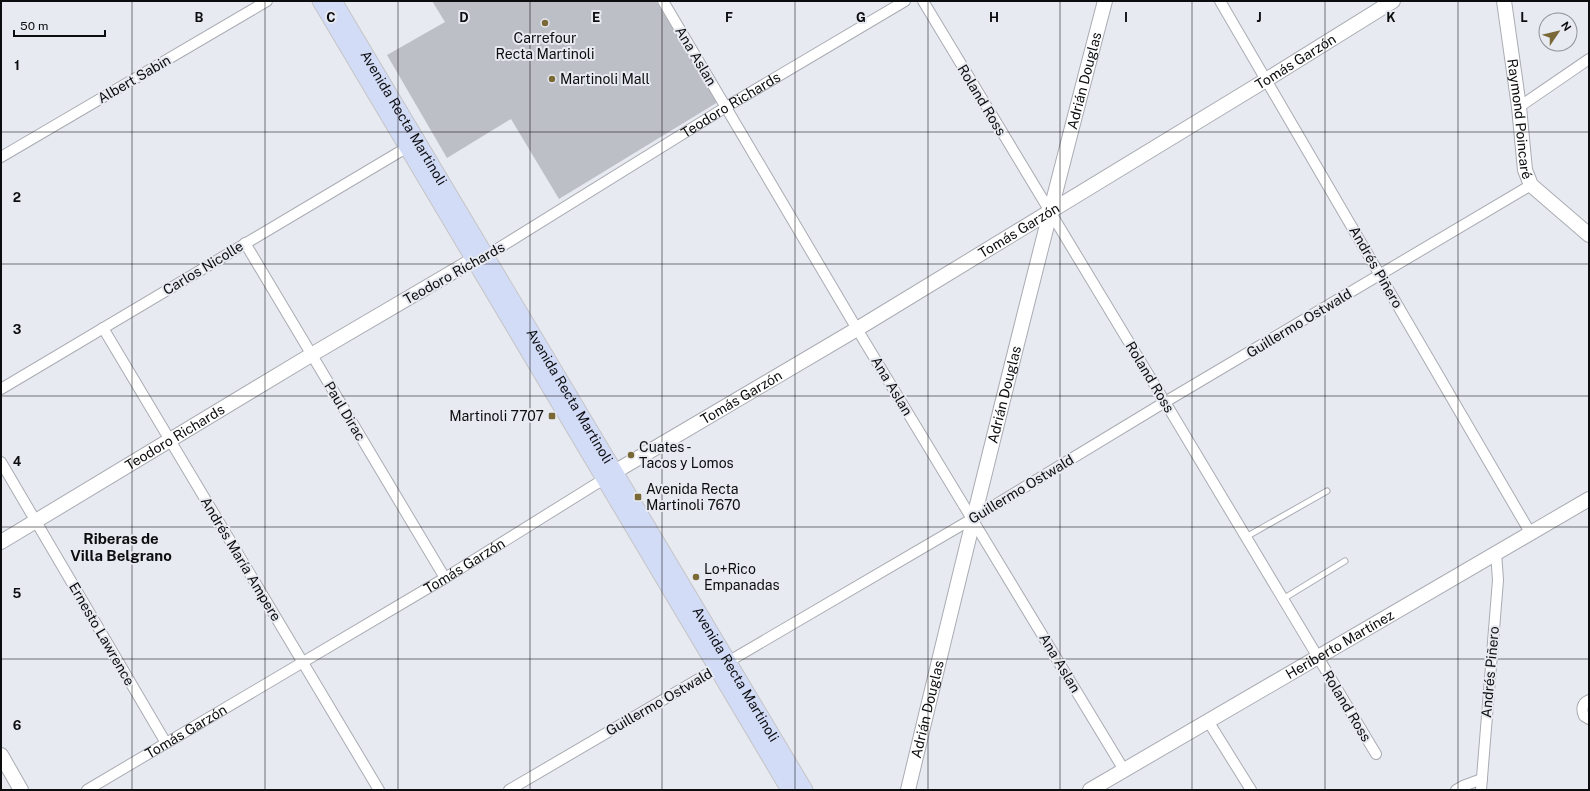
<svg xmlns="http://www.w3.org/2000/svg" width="1590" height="791" viewBox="0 0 1590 791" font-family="'Public Sans',sans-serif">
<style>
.building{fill:#bdbfc6}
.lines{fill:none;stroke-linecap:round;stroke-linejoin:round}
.lane-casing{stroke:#aaacb3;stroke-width:7}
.street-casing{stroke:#aaacb3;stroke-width:12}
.secondary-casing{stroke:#aaacb3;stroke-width:16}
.primary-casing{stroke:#c5c5c5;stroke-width:17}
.lane{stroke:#fff;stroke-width:5}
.street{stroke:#fff;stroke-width:10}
.secondary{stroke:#fff;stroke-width:14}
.primary{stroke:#d3dcf7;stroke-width:15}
.grid{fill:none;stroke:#0c0d0f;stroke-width:1;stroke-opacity:0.55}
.poi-dot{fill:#7a6836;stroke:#e7eaf1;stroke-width:1.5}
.labels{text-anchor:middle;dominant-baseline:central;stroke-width:4;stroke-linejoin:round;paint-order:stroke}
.poi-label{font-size:14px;fill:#0c0d0f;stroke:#e7eaf1;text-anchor:start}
.street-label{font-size:14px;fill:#0c0d0f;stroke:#e7eaf1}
.neighbourhood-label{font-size:15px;font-weight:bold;fill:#0c0d0f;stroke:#e7eaf1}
.grid-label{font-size:13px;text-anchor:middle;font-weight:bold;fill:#0c0d0f;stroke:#e7eaf1;stroke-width:4;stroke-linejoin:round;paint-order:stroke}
</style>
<rect width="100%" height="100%" fill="#e7eaf1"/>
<polygon class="building" points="432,1 656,1 718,102 559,199 511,119 447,158 387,55 445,22"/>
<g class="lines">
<defs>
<g id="lane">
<polyline points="1246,537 1327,491"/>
<polyline points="1283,599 1345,561"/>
</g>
<g id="street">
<polyline points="663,1 857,329 1124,770"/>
<polyline points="923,1 1165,402 1376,754"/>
<polyline points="1220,1 1531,534"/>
<polyline points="1519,107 1589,59"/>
<polyline points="1,157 267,1"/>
<polyline points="245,243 445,578"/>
<path id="s1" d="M481 258 486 256 726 107 905 1"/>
<polyline points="103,328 379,790"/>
<polyline points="1,389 406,148"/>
<polyline points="1,462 166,743"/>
<path d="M1589 700C1582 703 1581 709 1584 716L1589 719"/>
<polyline points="1208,721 1251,790"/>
<path id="s2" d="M87 790 445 578 604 479"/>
<polyline points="509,790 972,519 1165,402 1531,185"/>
<polyline points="1456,790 1463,786 1482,779"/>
<polyline points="1481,790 1498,580 1496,553"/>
</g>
<g id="secondary">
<path id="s3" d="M1504 1 1519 107 1525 170 1531 185 1589 235"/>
<path id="s4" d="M606 477 857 329 1266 80 1393 1"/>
<path id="s5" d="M1 542 311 355 473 260"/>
<polyline points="1,755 21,790"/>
<path id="s6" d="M908 790C971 526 1036 263 1105 1"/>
<path id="s7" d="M1090 790 1589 499"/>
</g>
<g id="primary">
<polyline points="320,1 789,790"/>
<path id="s8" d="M334 1 805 790"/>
</g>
</defs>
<use href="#lane" class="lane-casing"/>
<use href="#street" class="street-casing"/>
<use href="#secondary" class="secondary-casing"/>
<use href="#primary" class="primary-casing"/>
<use href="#lane" class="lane"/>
<use href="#street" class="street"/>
<use href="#secondary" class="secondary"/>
<use href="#primary" class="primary"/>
</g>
<path class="grid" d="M132 1V790M265 1V790M398 1V790M530 1V790M662 1V790M795 1V790M928 1V790M1060 1V790M1192 1V790M1325 1V790M1458 1V790M1 132H1589M1 264H1589M1 396H1589M1 527H1589M1 659H1589"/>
<g class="poi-dot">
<circle cx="545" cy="23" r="4"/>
<circle cx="552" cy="79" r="4"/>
<rect x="548" y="412" width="8" height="8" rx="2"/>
<circle cx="631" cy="455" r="4"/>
<rect x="634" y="493" width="8" height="8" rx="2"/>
<circle cx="696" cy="577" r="4"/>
</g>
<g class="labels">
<g class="poi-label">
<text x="545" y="38" text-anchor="middle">Carrefour<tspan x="545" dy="16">Recta Martinoli</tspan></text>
<text x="560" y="79">Martinoli Mall</text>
<text x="544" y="416" text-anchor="end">Martinoli 7707</text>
<text x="639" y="447">Cuates -<tspan x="639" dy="16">Tacos y Lomos</tspan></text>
<text x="646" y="489">Avenida Recta<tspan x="646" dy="16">Martinoli 7670</tspan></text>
<text x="704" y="569">Lo+Rico<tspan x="704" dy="16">Empanadas</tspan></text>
</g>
<g class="street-label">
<text transform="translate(696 56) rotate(59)">Ana Aslan</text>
<text stroke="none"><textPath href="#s4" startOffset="805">Tomás Garzón</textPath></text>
<text transform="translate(134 79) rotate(-30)">Albert Sabin</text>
<text stroke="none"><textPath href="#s6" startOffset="731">Adrián Douglas</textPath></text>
<text transform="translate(982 100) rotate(59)">Roland Ross</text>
<text stroke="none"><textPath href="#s1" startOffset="293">Teodoro Richards</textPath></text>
<text stroke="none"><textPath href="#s8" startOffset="136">Avenida Recta Martinoli</textPath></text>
<text stroke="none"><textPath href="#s3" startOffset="119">Raymond Poincaré</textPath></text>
<text stroke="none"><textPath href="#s4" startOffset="481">Tomás Garzón</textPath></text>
<text transform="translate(1376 267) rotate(60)">Andrés Piñero</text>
<text transform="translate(203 268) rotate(-31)">Carlos Nicolle</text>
<text transform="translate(454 273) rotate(-29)">Teodoro Richards</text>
<text transform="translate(1299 323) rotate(-31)">Guillermo Ostwald</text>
<text transform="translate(1150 377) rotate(59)">Roland Ross</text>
<text transform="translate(892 386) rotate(59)">Ana Aslan</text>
<text stroke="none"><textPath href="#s8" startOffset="460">Avenida Recta Martinoli</textPath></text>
<text stroke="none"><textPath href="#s6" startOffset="407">Adrián Douglas</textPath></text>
<text stroke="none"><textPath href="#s4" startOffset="157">Tomás Garzón</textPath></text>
<text transform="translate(345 411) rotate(59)">Paul Dirac</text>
<text stroke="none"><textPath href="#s5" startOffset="203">Teodoro Richards</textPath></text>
<text transform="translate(1021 489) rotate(-31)">Guillermo Ostwald</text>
<text transform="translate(241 559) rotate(59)">Andrés María Ampere</text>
<text stroke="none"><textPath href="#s2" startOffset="439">Tomás Garzón</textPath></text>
<text transform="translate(102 634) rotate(60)">Ernesto Lawrence</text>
<text stroke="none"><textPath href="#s7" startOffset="289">Heriberto Martínez</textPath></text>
<text transform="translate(1060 663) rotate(59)">Ana Aslan</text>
<text transform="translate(1490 672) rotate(-85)">Andrés Piñero</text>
<text stroke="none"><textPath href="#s8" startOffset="784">Avenida Recta Martinoli</textPath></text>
<text transform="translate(659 702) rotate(-30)">Guillermo Ostwald</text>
<text transform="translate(1347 706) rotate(59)">Roland Ross</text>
<text stroke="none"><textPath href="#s6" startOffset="83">Adrián Douglas</textPath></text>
<text stroke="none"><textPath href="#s2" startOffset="115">Tomás Garzón</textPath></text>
</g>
<g class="neighbourhood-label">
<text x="121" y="538">Riberas de<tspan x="121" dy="17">Villa Belgrano</tspan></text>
</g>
</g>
<g class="grid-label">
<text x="199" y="22">B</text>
<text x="331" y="22">C</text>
<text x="464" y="22">D</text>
<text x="596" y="22">E</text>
<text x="729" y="22">F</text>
<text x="861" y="22">G</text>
<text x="994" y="22">H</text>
<text x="1126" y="22">I</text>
<text x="1259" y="22">J</text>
<text x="1391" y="22">K</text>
<text x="1524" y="22">L</text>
<text x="17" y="70">1</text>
<text x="17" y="202">2</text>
<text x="17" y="334">3</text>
<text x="17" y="466">4</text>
<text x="17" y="598">5</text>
<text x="17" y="730">6</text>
</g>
<rect width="1590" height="791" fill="none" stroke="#0c0d0f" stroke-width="4"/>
<g transform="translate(1558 32) rotate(55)"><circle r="19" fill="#e7eaf1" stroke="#8f9297"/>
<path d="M0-3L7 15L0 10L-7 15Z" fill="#7a6836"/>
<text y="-6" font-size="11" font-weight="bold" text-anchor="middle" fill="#0c0d0f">N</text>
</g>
<path d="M14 30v6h91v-6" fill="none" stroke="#0c0d0f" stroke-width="2"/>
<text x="20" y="30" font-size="12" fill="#0c0d0f" stroke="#e7eaf1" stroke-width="3" paint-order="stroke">50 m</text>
</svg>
